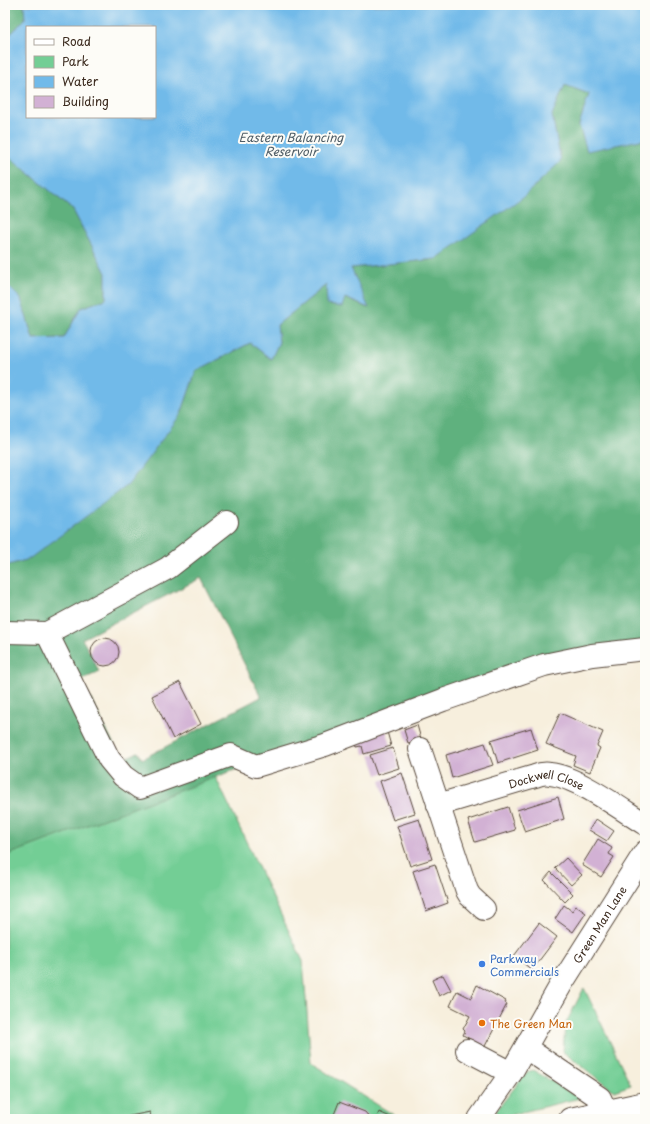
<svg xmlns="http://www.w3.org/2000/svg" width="650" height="1124" viewBox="0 0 650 1124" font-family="'Playpen Sans',sans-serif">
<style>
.green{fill:#73ce95;stroke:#577c5a}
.forest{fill:#5eb17e;stroke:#4c6e4e;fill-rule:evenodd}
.water{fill:#71bae9;stroke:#567284;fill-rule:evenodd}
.building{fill:#d2b1d4}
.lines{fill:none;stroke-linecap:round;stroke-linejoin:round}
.minor-casing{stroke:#57483b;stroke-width:24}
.minor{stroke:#fff;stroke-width:22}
.shop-dot{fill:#3f7fe0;stroke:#fdfcf7;stroke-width:1.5}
.food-dot{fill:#e8710a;stroke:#fdfcf7;stroke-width:1.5}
.labels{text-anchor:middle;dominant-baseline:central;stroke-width:4;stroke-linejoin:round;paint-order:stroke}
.street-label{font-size:11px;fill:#3b2a1e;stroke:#fdfcf7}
.shop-label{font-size:11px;fill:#366cbe;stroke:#fdfcf7;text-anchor:start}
.food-label{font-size:11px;fill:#c56008;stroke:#fdfcf7;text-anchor:start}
.water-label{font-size:12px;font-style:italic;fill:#4e5c65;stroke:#fdfcf7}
</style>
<rect width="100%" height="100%" fill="#fdfcf7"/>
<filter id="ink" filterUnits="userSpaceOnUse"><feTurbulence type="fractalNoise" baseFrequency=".025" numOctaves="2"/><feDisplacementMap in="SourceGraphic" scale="8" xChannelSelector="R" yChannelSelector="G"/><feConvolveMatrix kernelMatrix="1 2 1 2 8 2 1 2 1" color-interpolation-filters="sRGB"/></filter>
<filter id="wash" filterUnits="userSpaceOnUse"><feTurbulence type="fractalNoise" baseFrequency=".012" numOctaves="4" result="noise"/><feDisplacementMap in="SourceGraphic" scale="16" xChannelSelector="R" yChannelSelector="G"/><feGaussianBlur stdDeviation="0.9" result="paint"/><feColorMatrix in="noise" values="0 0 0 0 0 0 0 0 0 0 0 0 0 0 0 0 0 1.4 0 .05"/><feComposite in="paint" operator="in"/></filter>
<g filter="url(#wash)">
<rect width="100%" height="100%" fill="#f7efdd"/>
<g class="green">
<polygon points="215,776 303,961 311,1063 400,1119 5,1119 5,855"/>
<polygon points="584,988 631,1085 614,1091 563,1052 565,1025"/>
<polygon points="533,1070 580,1098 498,1118 496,1111 527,1072"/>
</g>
<g class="forest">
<polygon points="5,5 24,5 25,19 5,40"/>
<path d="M565 85 589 94 579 125 587 150 645 139V641L542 655 5 856V566L29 559 181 414 196 371 250 343 271 359 279 342 277 325 326 285 345 298 368 308 351 268 436 259 561 161 552 115ZM201 578 261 697 142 759 138 752 122 760 81 680 99 672 92 656 82 639Z"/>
<polygon points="5,153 73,210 106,273 106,299 81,308 64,338 33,339 21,299 5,283"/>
</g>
<path class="water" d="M24 5H645V139L587 151 579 125 589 94 565 85 552 115 561 161 523 197 436 259 351 268 369 308 345 298 342 307 327 305 326 285 277 325 279 342 271 359 250 343 196 371 181 414 128 485 29 559 5 566V283L21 299 33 339 64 338 81 308 106 299V273L73 210 5 153V40L25 19ZM27 27H155V117H27Z"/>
<g id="blocks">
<g class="building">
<circle cx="105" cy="652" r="14"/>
<polygon points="180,682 201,724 173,739 152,696"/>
<polygon points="560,713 603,732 597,746 600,748 590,772 573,765 576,756 546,744"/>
<polygon points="417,725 421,739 408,743 404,730"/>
<polygon points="386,728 391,746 364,754 362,746 357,747 354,738"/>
<polygon points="531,728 538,750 498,763 491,740"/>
<polygon points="485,743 493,765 452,778 446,755"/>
<polygon points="393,748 399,768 377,775 370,755"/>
<polygon points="402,773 415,813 393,820 380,781"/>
<polygon points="558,797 564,819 525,832 517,810"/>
<polygon points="508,807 515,830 475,842 468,820"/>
<polygon points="419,819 432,859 410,866 397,826"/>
<polygon points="596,819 614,831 607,841 589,830"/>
<polygon points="598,839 612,848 609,854 614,857 601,877 582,865"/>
<polygon points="566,858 582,875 571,885 555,868"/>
<polygon points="435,864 448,903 426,911 413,871"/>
<polygon points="551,872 573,894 565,902 544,880"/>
<polygon points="564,905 572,911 576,906 586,913 573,932 555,919"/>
<polygon points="539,923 557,937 532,970 514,956"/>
<polygon points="443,975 451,990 439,996 432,980"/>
<polygon points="477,985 506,1001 505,1003 507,1004 484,1048 479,1044 463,1035 465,1031 463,1029 470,1016 450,1006 457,991 471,998"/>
<polygon points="339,1102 365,1112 369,1117 375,1119 338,1119 333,1117"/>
<polygon points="150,1112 151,1119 120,1119 120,1118"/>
<polygon points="379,1112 395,1119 376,1119"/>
</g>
</g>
</g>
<g filter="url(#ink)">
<use href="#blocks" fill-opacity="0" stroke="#57483b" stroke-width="1"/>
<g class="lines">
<defs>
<g id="minor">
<polyline points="5,632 47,633 168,568 227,522"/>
<polyline points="47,633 109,759 123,776 140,788 231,755 256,766 325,745 443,700 544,665 592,655 645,649"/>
<polyline points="420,749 467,891 470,896 484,909"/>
<path id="s1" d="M438 805 535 776C540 774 545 773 550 774 576 776 622 810 645 824"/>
<polyline points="526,1048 600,1098 606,1111"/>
<polyline points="467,1050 511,1073"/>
<path id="s2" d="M479 1119 511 1073 562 983 645 852"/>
<polyline points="570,1119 645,1103"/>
</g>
</defs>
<use href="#minor" class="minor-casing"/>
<use href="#minor" class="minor"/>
</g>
</g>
<circle class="shop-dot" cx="482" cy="964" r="4"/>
<circle class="food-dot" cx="482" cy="1023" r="4"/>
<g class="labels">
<g class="street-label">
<text stroke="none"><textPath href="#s1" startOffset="113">Dockwell Close</textPath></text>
<text stroke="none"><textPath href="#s2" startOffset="229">Green Man Lane</textPath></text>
</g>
<g class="shop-label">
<text x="490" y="958">Parkway<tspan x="490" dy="13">Commercials</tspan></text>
</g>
<g class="food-label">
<text x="490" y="1023">The Green Man</text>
</g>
<g class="water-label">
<text x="291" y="137">Eastern Balancing<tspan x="291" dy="14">Reservoir</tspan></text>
</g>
</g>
<rect width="650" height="1124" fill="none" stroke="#fdfcf7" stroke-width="20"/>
<rect x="26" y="26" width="130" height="92" fill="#fdfcf7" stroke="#afa8a0"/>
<rect x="34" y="39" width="20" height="6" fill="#ffffff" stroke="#afa8a0"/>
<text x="62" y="46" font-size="12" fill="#3b2a1e">Road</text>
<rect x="34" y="56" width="20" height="12" fill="#73ce95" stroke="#afa8a0"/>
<text x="62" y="66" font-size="12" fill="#3b2a1e">Park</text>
<rect x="34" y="76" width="20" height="12" fill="#71bae9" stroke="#afa8a0"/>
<text x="62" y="86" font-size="12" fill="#3b2a1e">Water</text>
<rect x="34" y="96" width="20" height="12" fill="#d2b1d4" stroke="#afa8a0"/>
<text x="62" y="106" font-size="12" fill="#3b2a1e">Building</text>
</svg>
